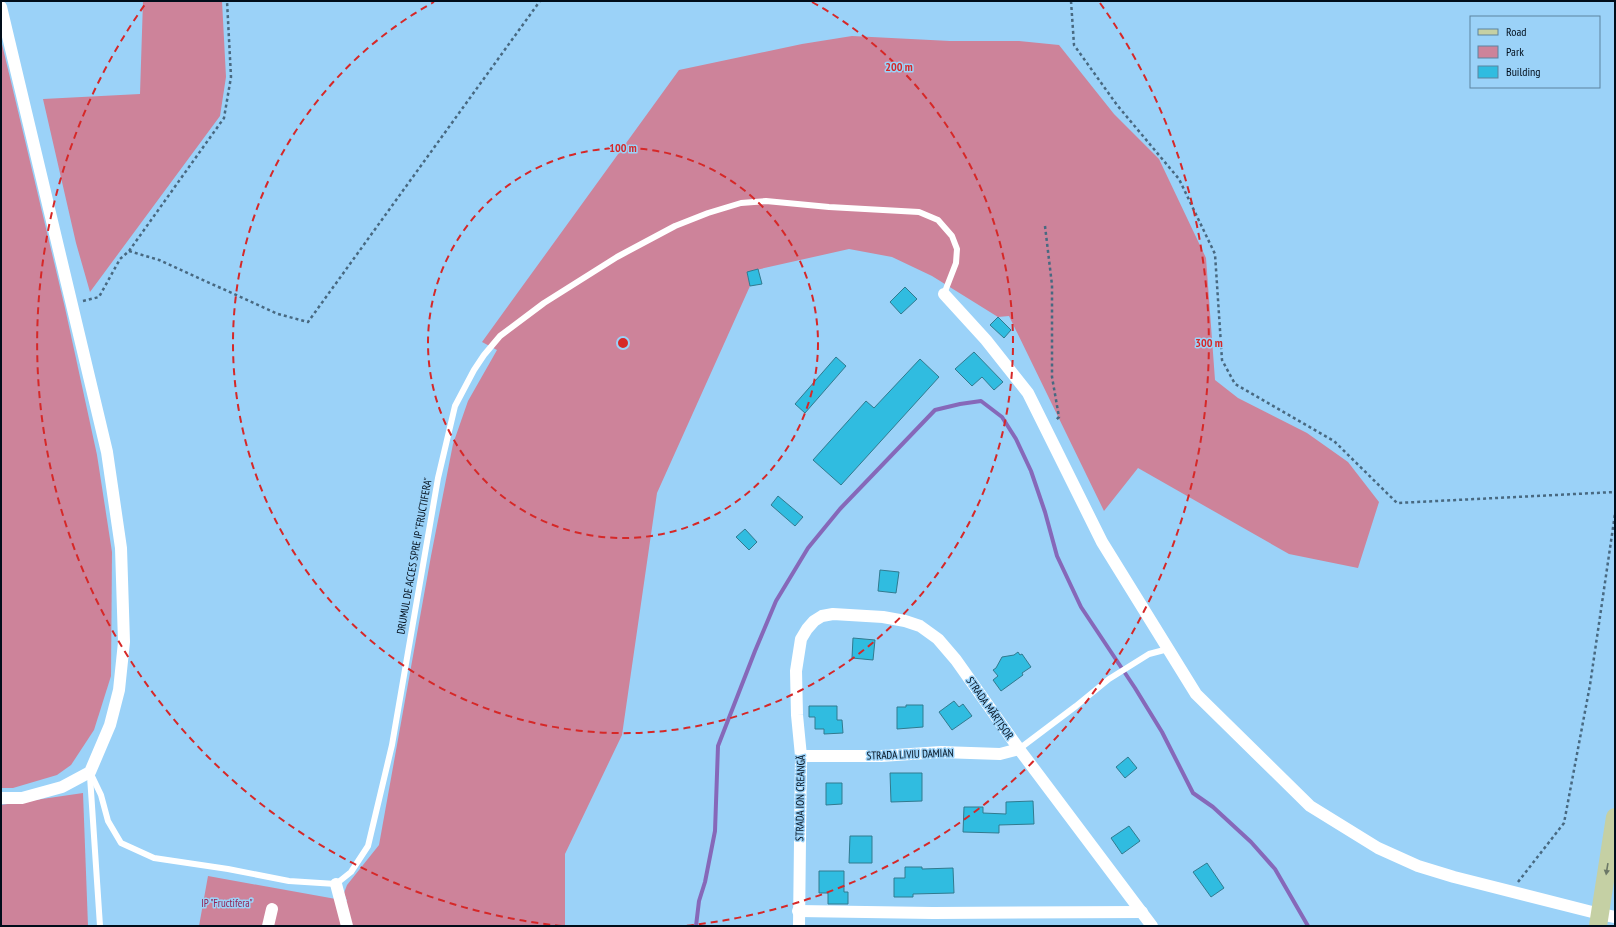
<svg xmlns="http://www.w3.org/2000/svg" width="1616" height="927" viewBox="0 0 1616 927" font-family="'PT Sans Narrow',sans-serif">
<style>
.green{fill:#cd839a}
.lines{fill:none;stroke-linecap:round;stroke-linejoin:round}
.stream{stroke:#8668b9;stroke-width:4}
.building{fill:#30bce0;stroke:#317a8f}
.path{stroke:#486981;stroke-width:2.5;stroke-dasharray:3 3;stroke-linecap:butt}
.lane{stroke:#fff;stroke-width:6}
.street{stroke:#fff;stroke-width:12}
.primary{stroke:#c5d0a4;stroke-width:18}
.oneway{fill:#6c7866}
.ring{fill:none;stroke:#d62828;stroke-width:2;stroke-dasharray:7 5}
.labels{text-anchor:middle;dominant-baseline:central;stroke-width:3;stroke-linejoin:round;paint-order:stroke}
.street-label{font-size:11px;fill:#000d1a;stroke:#9bd2f8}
.park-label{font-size:11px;fill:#942253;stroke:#9bd2f8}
.centre{fill:#d62828;stroke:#9bd2f8;stroke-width:2}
.ring-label{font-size:12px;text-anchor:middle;font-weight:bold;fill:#d62828;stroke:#9bd2f8;stroke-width:3;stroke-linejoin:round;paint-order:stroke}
</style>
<rect width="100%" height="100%" fill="#9bd2f8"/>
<g class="green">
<polygon points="143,1 222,1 226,77 220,116 90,292 76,243 43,99 140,94"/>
<polygon points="852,36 950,41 1019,41 1059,45 1114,114 1159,159 1206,258 1215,380 1238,398 1307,433 1348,462 1379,502 1358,568 1289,554 1138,468 1104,511 1009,316 998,317 932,276 892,257 849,249 747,272 750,286 657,493 622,735 565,854 565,926 199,926 208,876 347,901 344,893 347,885 379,845 431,556 453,444 468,401 497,350 482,342 679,70 802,44"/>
<polygon points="1,40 65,308 97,455 112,552 111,676 94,730 71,765 57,775 13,788 1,788"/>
<polygon points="83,793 88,926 1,926 1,805"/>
</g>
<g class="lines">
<polyline class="stream" points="696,926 699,901 705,882 715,831 718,746 755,651 776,601 808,548 840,509 935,410 960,404 981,401 1002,417 1016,439 1031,471 1045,512 1057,556 1081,607 1135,688 1162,732 1193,793 1213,807 1251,842 1275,869 1308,926"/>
</g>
<g class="building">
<polygon points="758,269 762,284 750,286 747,272"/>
<polygon points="905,287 917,299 901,314 890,302"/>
<polygon points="998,317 1011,330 1004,338 990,325"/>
<polygon points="974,352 1003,382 994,390 982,377 972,386 955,369"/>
<polygon points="836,357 846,366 805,413 795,404"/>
<polygon points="920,359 939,377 841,485 813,460 866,401 874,408"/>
<polygon points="778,496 803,517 795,526 771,505"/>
<polygon points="745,529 757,542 749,550 736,537"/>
<polygon points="880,570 899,572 896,593 878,591"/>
<polygon points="853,638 875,640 873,660 852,658"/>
<polygon points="1018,652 1020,655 1022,654 1031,667 1022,673 1023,675 1001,691 993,680 998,676 993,670 996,668 1002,657 1014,655"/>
<polygon points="954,701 959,707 963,704 972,716 952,730 939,712"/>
<polygon points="906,705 923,705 923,727 897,729 897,707 906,707"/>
<polygon points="809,706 837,706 837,720 842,720 843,733 824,734 824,729 815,729 815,717 809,717"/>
<polygon points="1128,757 1137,768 1125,778 1116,767"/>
<polygon points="890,773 922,773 922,801 891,802"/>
<polygon points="826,783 842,783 842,804 826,805"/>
<polygon points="1033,801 1034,824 999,825 999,833 963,832 964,807 983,807 983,813 1006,814 1006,802"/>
<polygon points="1129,826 1140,841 1122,854 1111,838"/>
<polygon points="850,836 872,836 872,863 849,863"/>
<polygon points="1207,863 1224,888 1211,897 1193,872"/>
<polygon points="905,867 922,867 922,869 953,868 954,893 913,894 913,897 894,897 894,878 905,878"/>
<polygon points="819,871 844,871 844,892 848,892 848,904 828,904 828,893 819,893"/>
</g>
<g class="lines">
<g class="path">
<polyline points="1071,1 1074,45 1117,105 1179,179 1215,254 1222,360 1235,384 1334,441 1397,503 1615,492"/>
<polyline points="1045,226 1052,285 1052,377 1059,417 1055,421"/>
<polyline points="129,251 224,118 231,77 227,1"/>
<polyline points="83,301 99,297 120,259 129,251 159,260 278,314 308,322 540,1"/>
<polyline points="1518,882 1564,823 1590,685 1615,514"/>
</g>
<g class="lane">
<polyline points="1019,749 1076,706 1109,679 1149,654 1168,649"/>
<polyline points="90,772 101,795 108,821 121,843 154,858 228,869 289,881 336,884 351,872 368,846 392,745 438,478 455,406 474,370 484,355 500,336 544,303 617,257 675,226 708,213 741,203 766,201 829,207 919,212 938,220 952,236 957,249 956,263 944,294"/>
<polyline points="90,776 100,926"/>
</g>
<g class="street">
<polyline points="1,7 107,452 121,548 124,642 119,690 110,725 90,772 62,787 22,798 1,798"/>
<polyline points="944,294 986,340 1028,393 1102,542 1196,694 1310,806 1378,848 1418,866 1454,877 1600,914 1615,917"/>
<polyline points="801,756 881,756 941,752 1000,754 1019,749"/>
<polyline points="336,884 347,926"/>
<polyline points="798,911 933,913 1142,912"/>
<polyline points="268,926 272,909"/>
<polyline points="799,926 801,756 797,715 796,671 801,639 807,629 814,621 822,616 833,614 883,617 905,621 920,626 938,639 956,660 1019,749 1152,926"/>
</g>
<polyline class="primary" points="1598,926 1615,817"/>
</g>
<defs><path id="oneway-solid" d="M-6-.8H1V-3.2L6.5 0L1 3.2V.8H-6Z"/></defs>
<use class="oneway" href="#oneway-solid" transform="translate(1607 869) rotate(99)"/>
<g class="ring">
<circle cx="623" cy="343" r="195"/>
<path d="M812 2A390 390 0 1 1 434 2"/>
<path d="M562 926A586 586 0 0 1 146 3M1100 3A586 586 0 0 1 684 926"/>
</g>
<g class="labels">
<g class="street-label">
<text transform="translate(414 556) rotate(-80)">DRUMUL DE ACCES SPRE IP "FRUCTIFERA"</text>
<text transform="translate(990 708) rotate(55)">STRADA MĂRȚIȘOR</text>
<text transform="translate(910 754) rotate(-2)">STRADA LIVIU DAMIAN</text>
<text transform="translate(800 798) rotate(-89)">STRADA ION CREANGĂ</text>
</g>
<g class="park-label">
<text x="227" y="903">IP "Fructifera"</text>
</g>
</g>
<circle cx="623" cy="343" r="6" class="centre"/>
<g class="ring-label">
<text x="899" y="71">200 m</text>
<text x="623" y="152">100 m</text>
<text x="1209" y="347">300 m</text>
</g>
<rect width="1616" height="927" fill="none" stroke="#000d1a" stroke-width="4"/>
<rect x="1470" y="16" width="130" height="72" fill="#9bd2f8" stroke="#5d839f"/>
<rect x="1478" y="29" width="20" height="6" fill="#c5d0a4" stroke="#5d839f"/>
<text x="1506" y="36" font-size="12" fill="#000d1a">Road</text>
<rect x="1478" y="46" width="20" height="12" fill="#cd839a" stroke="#5d839f"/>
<text x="1506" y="56" font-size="12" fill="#000d1a">Park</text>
<rect x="1478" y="66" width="20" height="12" fill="#30bce0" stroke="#5d839f"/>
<text x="1506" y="76" font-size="12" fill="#000d1a">Building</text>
</svg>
